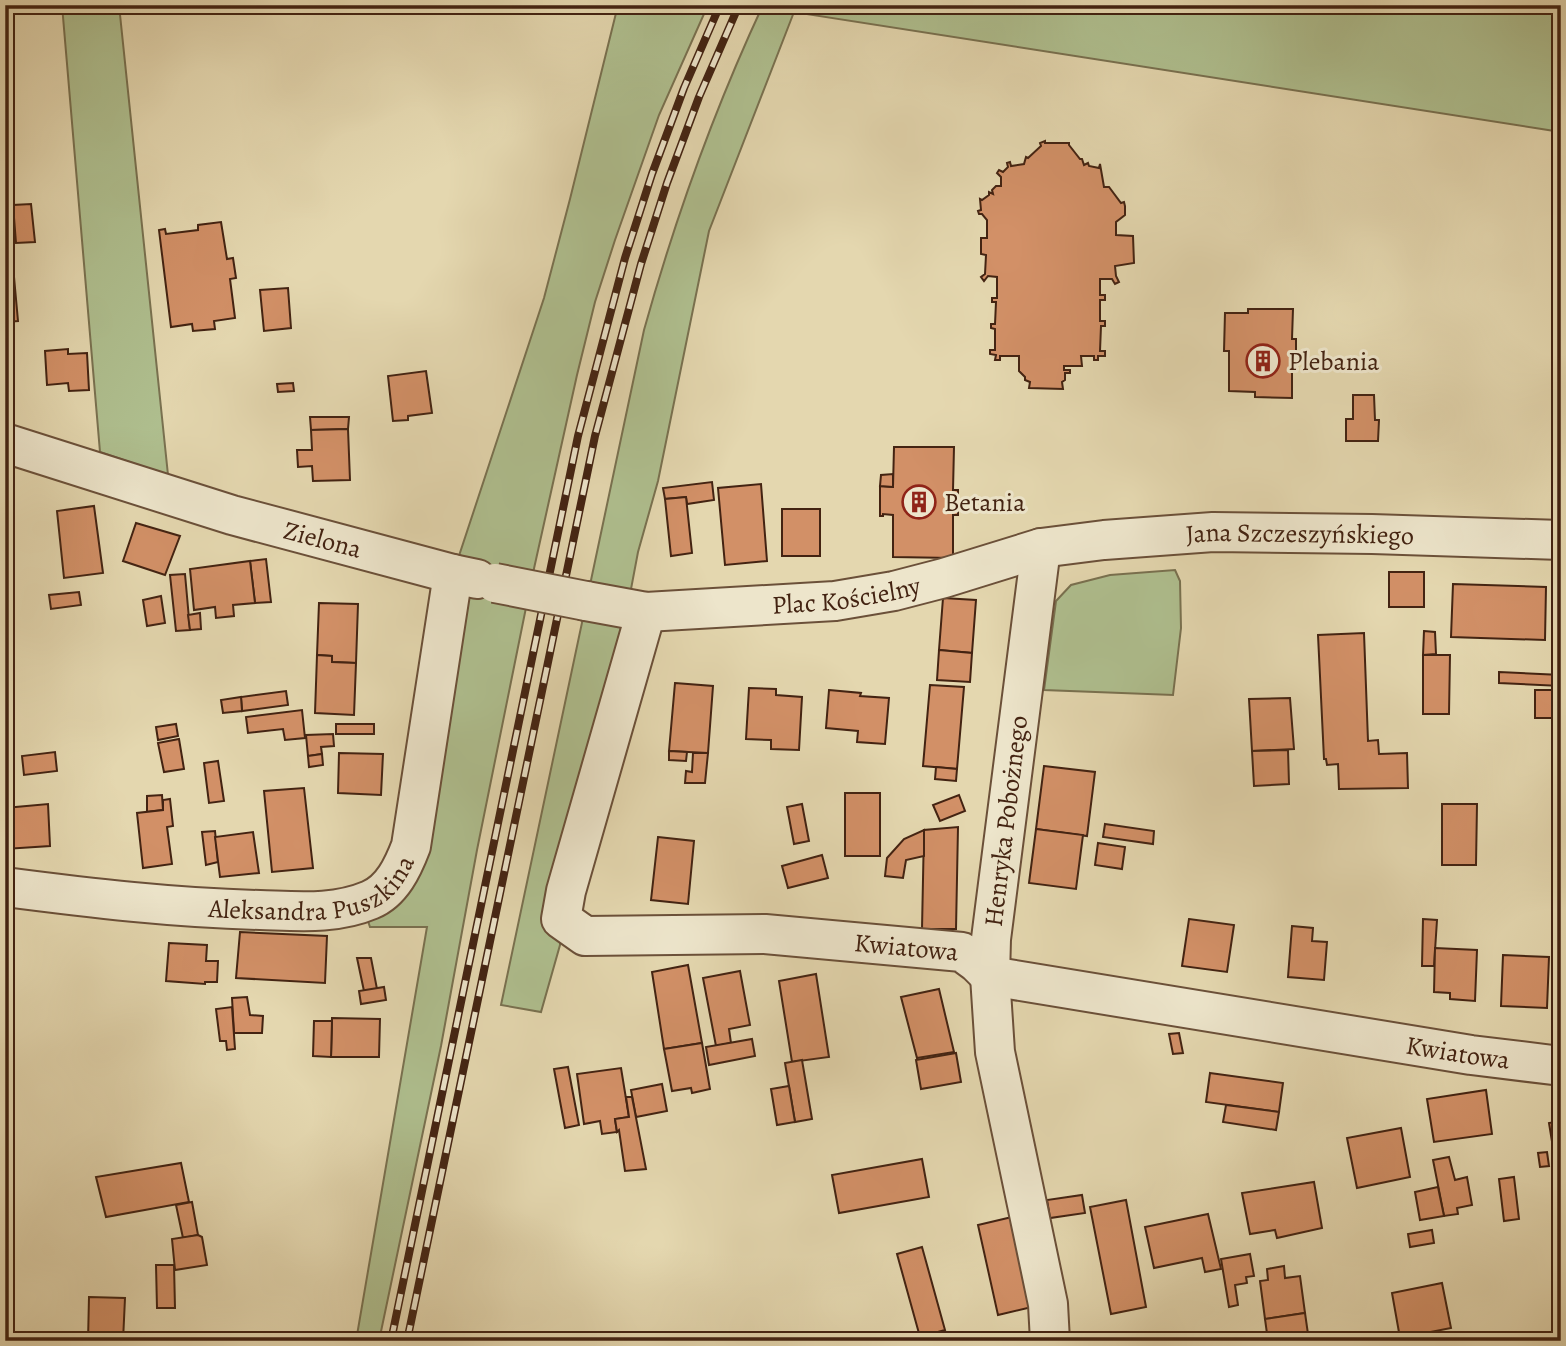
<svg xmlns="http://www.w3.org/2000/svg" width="1566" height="1346" viewBox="0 0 1566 1346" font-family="Alegreya,serif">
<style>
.green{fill:#afbf8f;stroke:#797150;stroke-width:2}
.building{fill:#d29067;stroke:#432312;stroke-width:2}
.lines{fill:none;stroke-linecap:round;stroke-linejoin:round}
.minor-casing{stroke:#6b5039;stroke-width:42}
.minor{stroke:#ede5cb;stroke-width:38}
.rail-casing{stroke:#432312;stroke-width:8}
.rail{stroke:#ede5cb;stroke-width:5;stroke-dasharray:16;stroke-linecap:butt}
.minor-bridge-casing{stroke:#6b5039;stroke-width:42;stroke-linecap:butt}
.minor-bridge{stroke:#ede5cb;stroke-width:38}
.labels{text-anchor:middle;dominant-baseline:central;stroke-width:6;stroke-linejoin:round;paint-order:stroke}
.poi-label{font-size:26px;fill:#432312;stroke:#ede5cb;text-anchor:start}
.street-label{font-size:26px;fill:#432312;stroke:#ede5cb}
</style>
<rect width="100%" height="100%" fill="#e4d7af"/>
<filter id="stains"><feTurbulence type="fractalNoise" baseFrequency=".00286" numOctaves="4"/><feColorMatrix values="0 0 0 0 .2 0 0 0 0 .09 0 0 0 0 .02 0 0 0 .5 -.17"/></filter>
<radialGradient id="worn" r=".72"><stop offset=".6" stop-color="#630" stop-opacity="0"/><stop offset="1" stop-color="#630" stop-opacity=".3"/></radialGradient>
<g class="green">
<polygon points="62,5 119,5 168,475 100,452"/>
<polygon points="618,5 708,5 659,115 615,240 595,302 577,375 533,573 477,850 441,1046 379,1341 356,1341 427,927 370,927 362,903 388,887 453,574 544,298 570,199"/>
<path d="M763 5H1561V132L794 12 709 231 658 481 638 552 631 589 630 609 561 919 560 945 541 1012 501 1005 644 330C675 219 714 110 763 5Z"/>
<polygon points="1175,570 1180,581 1181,628 1173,695 1044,690 1056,601 1071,585 1110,575"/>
</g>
<g class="building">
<polygon points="1045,141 1045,143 1069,143 1069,145 1080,159 1082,159 1084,165 1088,163 1089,166 1099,168 1100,164 1104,187 1109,187 1121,203 1124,202 1125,206 1125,215 1116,222 1116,235 1133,236 1134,263 1115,266 1116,276 1119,282 1115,284 1112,279 1100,279 1100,295 1105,295 1105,300 1100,300 1100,321 1105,321 1105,326 1101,326 1100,351 1105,351 1105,356 1098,356 1098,360 1094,360 1094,356 1081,356 1082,366 1064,366 1064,370 1070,370 1070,373 1065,373 1065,380 1062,382 1063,389 1029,388 1030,382 1025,380 1025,377 1019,371 1019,356 1000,356 1000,360 995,360 996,355 990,354 990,350 995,350 995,329 991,328 991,324 995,324 996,302 992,302 992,298 997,298 997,277 988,276 984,281 981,277 985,274 986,255 981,254 981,238 987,238 987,220 982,214 979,214 978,211 981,210 980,199 982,200 989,195 989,192 993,194 992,190 996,186 1001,186 1001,177 997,173 999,170 1003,172 1008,167 1007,163 1010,162 1011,166 1024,164 1026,157 1028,158 1041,146 1040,143"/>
<polygon points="31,204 35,242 16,243 13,205"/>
<polygon points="5,220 10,220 11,243 5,244"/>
<polygon points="221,222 227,259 233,258 236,278 230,279 235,318 214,321 215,329 193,331 192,324 171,327 159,230 165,229 166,234 198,230 198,225"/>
<polygon points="5,277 14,277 18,321 5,322"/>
<polygon points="288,288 291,328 264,331 260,290"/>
<polygon points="1248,309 1293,309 1292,339 1296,339 1296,370 1292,370 1292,398 1255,397 1255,392 1229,391 1229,351 1224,351 1225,313 1248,313"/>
<polygon points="68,349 68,354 87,353 89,390 69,391 68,383 47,385 45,351"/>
<polygon points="426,371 432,413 408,416 408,420 393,421 388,376"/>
<polygon points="293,383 294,391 278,392 277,384"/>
<polygon points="1353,395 1374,395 1375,420 1379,420 1378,441 1346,441 1346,419 1353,419"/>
<polygon points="310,417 349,417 348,429 311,430"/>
<polygon points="348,429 350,480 313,481 312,466 298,467 297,450 312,450 311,430"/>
<polygon points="894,447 954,447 953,490 958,490 958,515 953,515 953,558 893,557 893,515 883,514 883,516 880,516 880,486 893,487"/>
<polygon points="893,474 893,487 880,486 881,475"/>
<polygon points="712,482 714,500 687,504 686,497 665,499 663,488"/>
<polygon points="761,484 767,561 725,565 718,488"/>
<polygon points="686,497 692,553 671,556 665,499"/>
<polygon points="94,506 103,573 64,578 57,511"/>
<rect x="782" y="509" width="38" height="47"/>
<polygon points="136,523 180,536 165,575 123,561"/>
<polygon points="266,559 271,602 255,603 250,561"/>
<polygon points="250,561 255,603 233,605 234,616 216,618 215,607 194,610 190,569"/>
<rect x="1389" y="572" width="35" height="35"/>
<polygon points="185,574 190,630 176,631 170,575"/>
<polygon points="1453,584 1546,587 1545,640 1451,637"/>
<polygon points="79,592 81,605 51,609 49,595"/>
<polygon points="161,596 165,623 147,626 143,600"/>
<polygon points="943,598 976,600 972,653 939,650"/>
<polygon points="319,603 358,604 356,663 332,662 332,656 317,655"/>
<polygon points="200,613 201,629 190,630 188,615"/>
<polygon points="1424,631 1435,632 1436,654 1423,655"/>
<polygon points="1364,633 1368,741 1378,740 1379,754 1407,753 1408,788 1339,789 1338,764 1327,765 1326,759 1324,759 1318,635"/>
<polygon points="939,650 972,653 970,682 937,680"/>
<polygon points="317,655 332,656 332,662 356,663 354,715 315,713"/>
<polygon points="1423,655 1450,655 1449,714 1423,714"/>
<polygon points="1499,672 1561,675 1561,686 1499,683"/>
<polygon points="675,683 713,686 708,753 669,751"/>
<polygon points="930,685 964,687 957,769 923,766"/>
<polygon points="749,688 776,689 776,695 802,697 799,750 771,749 771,740 746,739"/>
<polygon points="829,690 861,693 860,696 889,698 885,744 857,742 858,731 826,728"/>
<rect x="1535" y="690" width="26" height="28"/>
<polygon points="286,691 288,705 242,711 241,697"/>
<polygon points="241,697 242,711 223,713 221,700"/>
<polygon points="1290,698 1294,749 1252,751 1249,699"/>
<polygon points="302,710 305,738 285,740 283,729 248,733 246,717"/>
<polygon points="176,724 178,736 158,740 156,727"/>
<rect x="336" y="724" width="38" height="10"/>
<polygon points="333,734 334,746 321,747 322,754 308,756 306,735"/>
<polygon points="179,739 184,769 164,772 158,743"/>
<polygon points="1288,750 1289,784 1254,786 1252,751"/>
<polygon points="669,751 687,752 686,761 669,760"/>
<polygon points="55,752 57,771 24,775 22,756"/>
<polygon points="339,753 383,754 381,795 338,793"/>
<polygon points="693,753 708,753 705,783 685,783 686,771 692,772"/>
<polygon points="322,754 323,765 309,767 308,756"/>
<polygon points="218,761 224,801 209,803 204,763"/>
<polygon points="1044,766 1095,772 1087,836 1036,829"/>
<polygon points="936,767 957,769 956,781 935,779"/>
<polygon points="304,788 313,868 272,872 264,791"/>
<rect x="845" y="793" width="35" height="63"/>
<polygon points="162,795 163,810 147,812 147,796"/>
<polygon points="959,795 965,811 940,821 933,805"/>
<polygon points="170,799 173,826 167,827 172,864 143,868 137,813 163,810 163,800"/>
<polygon points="48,804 50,846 5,849 5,808"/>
<polygon points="802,804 809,841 794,844 787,807"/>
<polygon points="1442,804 1477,804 1476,865 1442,865"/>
<polygon points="1105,824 1154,831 1153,844 1103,837"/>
<polygon points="958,827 956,929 922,929 924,830"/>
<polygon points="1036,829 1083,835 1076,889 1029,883"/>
<polygon points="924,830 924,856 906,860 903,878 885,876 887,858 904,839"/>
<polygon points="215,831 218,862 206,865 202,832"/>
<polygon points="253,832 259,873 220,877 215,837"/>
<polygon points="658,837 694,841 688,904 651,900"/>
<polygon points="1098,843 1125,847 1122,869 1095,865"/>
<polygon points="822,855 828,878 788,888 782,866"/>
<polygon points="1189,919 1234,925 1227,972 1182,966"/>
<polygon points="1423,919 1437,920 1434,966 1422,966"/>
<polygon points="1292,926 1313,928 1312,941 1327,942 1324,980 1288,977"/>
<polygon points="240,932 327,936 325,983 236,978"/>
<polygon points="169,943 207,945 206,961 218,961 217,982 205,982 205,984 166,981"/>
<polygon points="1435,948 1477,950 1475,1001 1450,999 1450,993 1434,992"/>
<polygon points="1503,955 1549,957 1547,1008 1501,1006"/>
<polygon points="357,958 371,958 377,989 364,991"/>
<polygon points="688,965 702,1043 664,1049 652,972"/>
<polygon points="740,971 750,1025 729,1029 731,1043 716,1046 703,978"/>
<polygon points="816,974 829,1057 792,1062 779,981"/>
<polygon points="384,987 386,1000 361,1004 359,991"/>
<polygon points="939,989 954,1052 917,1058 901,997"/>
<polygon points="247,997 250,1015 263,1016 262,1033 234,1033 232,998"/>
<polygon points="232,1007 235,1049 227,1050 226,1041 220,1041 216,1009"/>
<polygon points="332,1018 380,1019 379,1057 331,1057"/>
<polygon points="314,1021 332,1021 331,1057 313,1056"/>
<polygon points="1179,1033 1183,1053 1173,1054 1169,1034"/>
<polygon points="752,1039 755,1056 709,1065 706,1047"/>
<polygon points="702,1043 710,1089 692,1093 691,1088 672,1091 664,1049"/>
<polygon points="956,1053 961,1082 921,1089 916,1060"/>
<polygon points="802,1060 812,1119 795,1122 785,1063"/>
<polygon points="568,1067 579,1125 565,1128 554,1069"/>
<polygon points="621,1068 629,1117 615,1119 617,1132 602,1134 600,1121 584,1124 577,1074"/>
<polygon points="1210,1073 1283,1083 1279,1112 1206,1102"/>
<polygon points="662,1084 667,1111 636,1117 631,1090"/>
<polygon points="789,1086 795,1122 777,1125 771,1089"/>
<polygon points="1486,1090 1492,1134 1434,1142 1427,1099"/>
<polygon points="626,1097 632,1097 646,1169 625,1171 619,1130 617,1132 615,1119 629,1117"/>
<polygon points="1226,1105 1279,1112 1276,1130 1223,1122"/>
<polygon points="1561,1121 1561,1197 1549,1123"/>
<polygon points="1401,1128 1410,1177 1357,1188 1347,1138"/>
<polygon points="1547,1152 1549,1166 1540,1167 1538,1153"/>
<polygon points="1449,1157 1455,1180 1467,1177 1472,1205 1457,1208 1458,1214 1444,1216 1433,1160"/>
<polygon points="922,1159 929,1197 839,1213 832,1175"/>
<polygon points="181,1163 189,1202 106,1217 96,1177"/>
<polygon points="1514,1177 1519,1219 1504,1221 1499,1179"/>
<polygon points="1314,1182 1322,1228 1277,1238 1275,1230 1250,1234 1242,1193"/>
<polygon points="1438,1187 1444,1216 1420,1220 1415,1192"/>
<polygon points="1082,1195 1085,1213 1050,1218 1047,1200"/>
<polygon points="1126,1200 1146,1307 1111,1314 1090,1207"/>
<polygon points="192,1202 198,1235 183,1238 176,1205"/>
<polygon points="1208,1214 1221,1269 1205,1272 1202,1258 1154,1268 1145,1227"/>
<polygon points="1012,1217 1032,1307 998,1315 978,1225"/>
<polygon points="1432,1230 1434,1243 1410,1247 1408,1234"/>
<polygon points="198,1235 202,1237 207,1265 175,1270 172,1239"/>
<polygon points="922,1247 945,1330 920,1337 897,1254"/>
<polygon points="1250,1254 1254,1276 1246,1277 1247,1283 1235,1285 1238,1305 1229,1307 1221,1259"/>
<polygon points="156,1265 174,1265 175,1308 157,1308"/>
<polygon points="1284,1266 1285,1278 1300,1276 1305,1313 1265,1319 1260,1281 1268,1280 1267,1269"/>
<polygon points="1442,1283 1451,1328 1400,1338 1392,1293"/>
<polygon points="89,1297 125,1298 123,1341 88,1341"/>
<polygon points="1305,1313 1309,1341 1268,1341 1265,1319"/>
</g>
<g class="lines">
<defs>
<g id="minor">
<path id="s1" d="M5 443 232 515 453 574 477 579"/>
<polyline points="1041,548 991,939 990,976 995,1052 1048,1304 1050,1341"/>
<path id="s2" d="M586 601 646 612 835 601 894 591 944 578 1041 548 1104 540 1213 532 1372 534 1561 540"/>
<path id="s3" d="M646 612 566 891 561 919 585 936 765 934 962 952 977 963 990 976 1471 1055 1561 1066"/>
<path id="s4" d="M5 887C90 898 175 908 260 910 297 911 335 915 370 900 392 891 403 867 411 846L453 574"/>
</g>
</defs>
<use href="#minor" class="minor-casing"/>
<use href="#minor" class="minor"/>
<defs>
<g id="rail">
<polyline points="391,1341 578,436 625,258 652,174 684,88 720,5"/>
<polyline points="407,1341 595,436 641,264 667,183 699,97 739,5"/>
</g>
</defs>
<use href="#rail" class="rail-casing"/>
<use href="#rail" class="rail"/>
<defs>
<polyline id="minor-bridge" points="495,583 586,601"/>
</defs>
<use href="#minor-bridge" class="minor-bridge-casing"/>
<use href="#minor-bridge" class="minor-bridge"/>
</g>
<defs>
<symbol id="building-ring" viewBox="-11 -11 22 22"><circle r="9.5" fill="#ede5cb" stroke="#8f2418" stroke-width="1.5"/><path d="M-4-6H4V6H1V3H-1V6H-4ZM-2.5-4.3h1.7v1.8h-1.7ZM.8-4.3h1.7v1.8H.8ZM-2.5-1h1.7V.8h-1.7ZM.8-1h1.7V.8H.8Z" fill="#8f2418"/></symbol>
</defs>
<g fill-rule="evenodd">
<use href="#building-ring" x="1244" y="342" width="38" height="38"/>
<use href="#building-ring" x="900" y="483" width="38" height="38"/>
</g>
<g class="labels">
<g class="poi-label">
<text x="1288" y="361">Plebania</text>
<text x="944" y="502">Betania</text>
</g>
<g class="street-label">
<text stroke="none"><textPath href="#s2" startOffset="723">Jana Szczeszyńskiego</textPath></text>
<text stroke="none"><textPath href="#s1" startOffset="332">Zielona</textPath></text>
<text stroke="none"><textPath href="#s2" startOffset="262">Plac Kościelny</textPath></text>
<text transform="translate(1006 821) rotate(-83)">Henryka Pobożnego</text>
<text stroke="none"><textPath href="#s4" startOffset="315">Aleksandra Puszkina</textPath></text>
<text stroke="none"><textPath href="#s3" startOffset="670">Kwiatowa</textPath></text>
<text stroke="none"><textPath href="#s3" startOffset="1237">Kwiatowa</textPath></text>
</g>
</g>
<rect width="1566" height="1346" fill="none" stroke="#e4d7af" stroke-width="28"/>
<rect x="7" y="7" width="1552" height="1332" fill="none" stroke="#432312" stroke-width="3.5"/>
<rect x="14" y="14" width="1538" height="1318" fill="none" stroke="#432312" stroke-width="2"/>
<rect width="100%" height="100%" filter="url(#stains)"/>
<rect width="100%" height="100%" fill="url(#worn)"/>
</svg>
